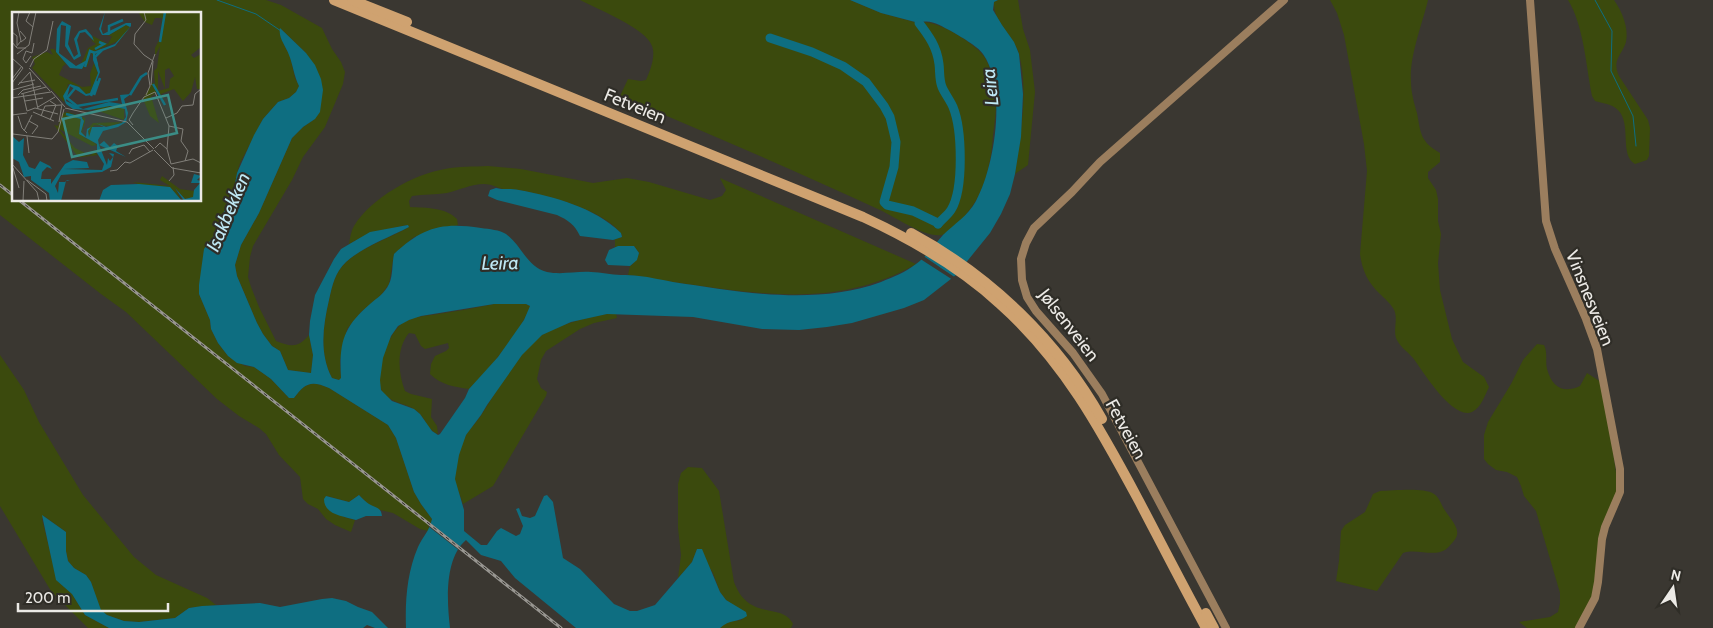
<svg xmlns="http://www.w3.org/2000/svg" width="1713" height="628" viewBox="0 0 1713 628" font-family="Cabin,sans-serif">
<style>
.green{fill:#3b4a0d;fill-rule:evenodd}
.water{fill:#0e6e81;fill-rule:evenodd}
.pier{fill:#3a3731}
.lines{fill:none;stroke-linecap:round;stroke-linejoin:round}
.stream{stroke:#0e6e81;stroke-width:1}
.river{stroke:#0e6e81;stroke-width:9}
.secondary{stroke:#9b7e5e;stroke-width:8}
.highway{stroke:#cfa270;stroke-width:10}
.rail-casing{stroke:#989691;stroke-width:3}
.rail{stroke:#2f2d27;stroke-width:1;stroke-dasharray:4;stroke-linecap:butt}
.labels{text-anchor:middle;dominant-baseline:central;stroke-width:4.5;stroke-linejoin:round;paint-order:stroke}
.street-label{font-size:18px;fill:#eceae6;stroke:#2f2d27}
.water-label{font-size:19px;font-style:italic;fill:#c0e9f5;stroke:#2f2d27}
.inset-river{fill:none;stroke:#0e6e81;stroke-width:2.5}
.inset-road{fill:none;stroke:#817f79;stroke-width:1}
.view{fill:#3b8d86;fill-opacity:0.15;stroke:#3b8d86;stroke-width:2.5}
.inset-edge{fill:none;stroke:#eceae6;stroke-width:2.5}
</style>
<rect width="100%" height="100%" fill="#3a3731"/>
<g class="green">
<path d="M0 0H266L281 5 322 28 332 49 341 62 345 72 343 84 325 127 303 157 292 180 253 246 250 257 248 277 251 287 259 307 276 341C291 347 298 348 309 335L313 355 311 373 288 370 280 351 272 346 263 334 257 323 237 276 235 265 241 245 259 213 292 138 303 127 315 119 306 53 281 29 284 45 290 56 295 78 299 86 296 92 289 98 278 102 263 119 240 163 237 173 233 195 223 214 216 233 204 250 199 294 210 320 211 329 218 343 228 356 245 366 254 367 264 374 271 379 289 398H294C305 383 311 380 329 388L388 425 396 438 414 492 421 504 432 519 428 531 420 529 393 513 380 510 368 504 359 495 349 502 327 496 344 517 355 520 351 532 335 525 326 519 318 509 308 504 303 499 300 477 279 455 266 434 259 428 239 416 217 399 126 312 101 294 0 215ZM14 14H200V200H14Z"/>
<path d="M580 0H850L881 13 918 23C934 17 977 44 985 58 999 83 997 108 993 135 992 147 991 158 988 169 983 193 970 214 951 229 948 231 945 234 942 235 925 238 895 217 880 210 794 170 707 133 620 96L628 79 641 81 646 80C650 71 656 56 652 46 646 28 597 9 580 0Z"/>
<path d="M998 0H1018L1023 29 1030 50 1035 92 1028 165 1015 174C1020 136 1029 92 1019 54 1014 35 993 22 994 2Z"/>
<path d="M1330 0H1428C1422 25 1409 57 1411 82 1411 92 1414 103 1417 113 1421 134 1420 141 1440 153V162L1428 172V178L1436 190 1438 199V221L1441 234 1438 263 1440 290 1452 339 1463 362 1484 377 1489 387C1485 395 1481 408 1472 412 1452 420 1423 371 1413 358 1407 351 1399 346 1396 338 1393 328 1399 317 1393 308 1390 303 1384 298 1380 294 1368 283 1362 270 1360 254L1367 171 1364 144 1344 35 1337 13Z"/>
<path d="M1568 0H1614C1622 11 1629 28 1626 42 1621 57 1612 59 1619 76L1648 120 1650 128 1649 156 1647 160 1635 164C1619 155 1632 124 1618 110 1612 104 1602 103 1595 101L1592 96C1586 66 1584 26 1568 0Z"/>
<path d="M488 166 521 169 593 183 627 178 649 182 710 200 722 196 726 190 720 178 916 264C838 309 758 294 673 282 658 280 643 276 628 275L630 266 633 264 639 253 634 246 615 247V239L622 237V235C606 210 546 195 518 190 513 189 508 190 503 189 496 187 491 184 484 184 471 184 460 190 447 193 435 195 424 194 412 196L409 201 410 207C426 208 445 207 457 219L458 225 414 237 394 254 389 284 381 295 361 312 347 329 340 361 341 379 339 380 332 378C319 353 323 326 329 300 332 286 335 272 346 262 364 246 388 239 409 227L407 225C389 229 365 234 349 244 350 238 351 231 354 226 371 198 414 174 445 169 459 166 473 167 488 166Z"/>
<path d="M494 304H526L530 306C524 328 486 373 469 389 455 387 441 385 430 374L431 364 435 356 446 351 449 348 448 343 425 349 421 346 415 334 409 333C396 348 398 373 405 391L411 394 432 399 431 417 437 426 438 434C427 430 426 419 418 412 408 403 393 404 384 394 371 379 388 331 404 322 415 316 426 316 438 314 457 311 476 308 494 304Z"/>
<path d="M607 314H616L617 318 594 323 580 329 546 351 541 360 537 379 541 388 547 392 546 396 493 486 463 504C461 495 455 487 455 479 454 468 460 444 466 435 470 428 476 423 480 417 496 392 518 352 542 335 558 325 588 317 607 314Z"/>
<path d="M1537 344 1544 345C1548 353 1545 361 1547 369 1552 387 1563 394 1580 386L1587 373 1601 382 1607 409 1618 487 1601 538 1597 585 1578 628H1527L1519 622 1550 617 1558 612 1560 603V593L1536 511 1524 496 1521 486 1517 477 1507 472 1496 470 1488 464 1484 459V435L1488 422 1511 384 1523 360Z"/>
<polygon points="0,355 24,390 39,422 83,495 134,557 156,575 207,598 216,605 189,608 175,618 139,622 124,621 107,615 100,610 91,582 86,575 74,568 68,561 66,551 66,532 44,516 42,519 57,580 72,594 85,615 109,628 88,628 51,591 0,506"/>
<path d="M688 467 702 468 719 491 734 582C738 592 743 601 754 606 767 613 786 609 793 624L791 628H720L726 622 742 620 733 605 726 600 720 592 713 573 697 549 692 562 678 578 681 555 678 528V484L681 473Z"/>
<path d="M1380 491C1393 491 1423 487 1434 494 1439 497 1441 504 1444 509 1451 520 1464 531 1453 542 1450 545 1448 548 1445 550 1433 557 1416 548 1403 553L1377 591 1336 581 1339 561 1341 531 1345 525 1365 512 1373 494Z"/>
</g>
<g class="water">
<path d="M850 0H998L994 2 993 10 1002 25 1014 42 1019 54 1023 94 1021 137 1015 174 1010 194 1001 214 990 233 956 275 924 300 904 308 852 323 827 327 799 330 762 329 693 317 607 314 571 322 542 335 522 355 487 405 481 415 466 435 459 455 455 479 464 510V531L481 545H487L497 531 501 528 516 536 520 534 523 526 516 509 519 508 522 516 530 518 535 516 544 496 547 495 553 502 563 558 580 569 614 604 630 611H637L655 605 692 562 697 549H702L720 592 726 600 746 612 747 616C737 623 730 619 720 628H576L515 578 501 561 481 555 466 540C444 559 447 602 450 628H406C405 600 407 573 418 547 423 536 429 532 432 519L421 504 414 492 396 438 388 425 329 388C311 380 305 383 294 398H289L271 379 264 374 254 367 237 363 228 356 218 343 211 329 210 320 199 294V285L204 249 216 233 223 214 233 195 237 173 254 135 263 119 278 102 289 98 296 92 299 86C294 76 293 65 289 55 286 46 278 38 280 28L306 53 315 65 321 79 323 90 320 112 315 119 303 127 292 138 259 213 241 245 235 265 237 276 257 323 263 334 272 346 280 351 288 370 311 373 313 355 309 335 310 321 315 295 334 259 341 249 370 232 408 225 409 227C388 238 364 246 346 262 335 272 332 286 329 300 323 326 319 353 332 378L339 380 341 378C339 343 343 327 370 304 377 298 385 293 389 284 393 276 392 263 394 254 423 227 442 222 481 228 489 229 500 230 506 234 522 246 527 267 547 272 562 275 576 271 591 272 601 272 611 275 621 275 627 275 633 275 639 276 650 277 662 280 673 282 740 292 815 306 881 282 893 277 906 272 916 264 927 256 934 245 943 235 954 224 968 216 976 201 995 166 1007 88 983 54 978 46 959 36 951 31 941 26 930 18 919 23L881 13ZM494 304H526L530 306 524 320 498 357 469 389 465 398 440 434 438 435 432 431 420 414 414 409 392 401 381 390 380 380 383 358 391 336 398 326 409 320 421 316Z"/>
<path d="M496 188C503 190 511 188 519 190 555 197 594 207 621 233L622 237 613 240 580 236C575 225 568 220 557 215L497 200 488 196 490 190Z"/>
<polygon points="618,246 634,246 639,253 637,260 630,266 608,265 605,260 609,250"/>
<path d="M359 495C362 498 366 502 369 504 376 508 381 507 382 516H366L356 520C343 516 324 515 324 499L326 496 349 502Z"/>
<polygon points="42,515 66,532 66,551 68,561 74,568 86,575 91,582 101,610 107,615 124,621 139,622 175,618 189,608 202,606 260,603 280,607 322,599 332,598 346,601 358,607 372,612 388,628 375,628 367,625 363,628 109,628 85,615 72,594 56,580"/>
</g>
<g class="pier">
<polygon points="922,255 941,268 956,278 953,280 925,262 919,258"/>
<polygon points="429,522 462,548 460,551 428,526"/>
</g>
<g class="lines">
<g class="stream">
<polyline points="217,0 256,14 281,31"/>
<polyline points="1595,0 1612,31 1611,71 1633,116 1636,146"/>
</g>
<g class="river">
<path d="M919 23C929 36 937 47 939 64 940 72 939 79 942 87 945 94 950 100 953 107 962 129 964 189 951 210 948 215 942 219 938 224"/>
<polyline points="770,38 812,52 843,66 866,82 884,106 890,117 896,142 894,167 884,202 887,205 913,211 938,223 938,224"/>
</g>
<g class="secondary">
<polyline points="1530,0 1546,221 1555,249 1586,319 1597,349 1620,469 1620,492 1605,527 1602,539 1598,582 1595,598 1579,628"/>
<polyline points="1226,628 1102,394 1073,353 1036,311 1027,297 1022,280 1021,259 1026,243 1034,228 1072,192 1100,162 1284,0"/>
</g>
<g class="highway">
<path d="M334 0 863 217C913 240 960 267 1000 304 1063 360 1100 428 1139 501 1161 543 1183 586 1206 628"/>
<polyline points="352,0 407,22"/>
<path d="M911 233C991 276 1058 341 1102 419"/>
<polyline points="1206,613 1214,628"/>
</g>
<defs>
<g id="rail">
<polyline points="0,185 14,196"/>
<polyline points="19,200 561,628"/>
</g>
</defs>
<use href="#rail" class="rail-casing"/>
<use href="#rail" class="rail"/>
</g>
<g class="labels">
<g class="street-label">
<text transform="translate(635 106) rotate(22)">Fetveien</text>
<text transform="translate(1590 298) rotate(68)">Vinsnesveien</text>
<text transform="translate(1069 325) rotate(52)">Jølsenveien</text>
<text transform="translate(1126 429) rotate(61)">Fetveien</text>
</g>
<g class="water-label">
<text transform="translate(990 87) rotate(-96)">Leira</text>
<text transform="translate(228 212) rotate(-67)">Isakbekken</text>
<text transform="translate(500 263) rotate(-1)">Leira</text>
</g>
</g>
<g transform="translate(12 12)">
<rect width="189" height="189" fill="#3a3731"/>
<path d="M126 0H189V35L179 43 182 46 189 42V77H185L183 65 179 80 171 89 162 77 149 82 154 94 145 80 139 84 147 111 138 104 131 87 140 71 143 72 142 59 145 56 148 34 143 44V36L149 24 150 6H143L140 13 133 10ZM157 56 162 64 158 67 157 76 146 79V59L153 77V58ZM113 13 118 15 108 28 81 40V45L79 39 76 53 70 57 74 52V48L72 53 68 54 76 36 84 32 80 29 81 24 96 32 100 24H96ZM38 37H42L54 52 50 55 52 60 50 56 47 63 70 75 79 74 78 62 82 51 86 62 78 81 74 82 66 74 56 72 52 90 20 56 23 52 20 45 35 40 41 43ZM94 94 112 96V108L81 97ZM56 100 73 106V110L70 120 75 125 69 120 72 109 69 106 67 119 74 127 77 126 76 116 81 111 111 110 99 114 79 113 82 114 77 126 85 133 80 134 47 117 63 136 73 141 67 144 79 143 82 140 86 143 70 145H66L42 113 46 114 51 101ZM150 164 168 177 182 179V185L173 187 163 176 170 189 158 175 129 173 121 170 158 174 148 168Z" fill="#3b4a0d" fill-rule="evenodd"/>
<path d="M93 0 89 17 91 22 114 11H119V14L103 34 83 42 88 60 79 83 74 84 58 74 54 89 71 97 97 90 110 92 108 83 119 82 112 87 116 101 114 110 106 115 91 119 86 128 87 133 92 129 98 135 102 131 106 134 104 139 114 145 87 133 95 153 96 146 98 149 101 145 97 141 102 142 99 155 90 160 49 163 43 174 46 181 47 170H53L55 168H58L54 169 49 189H38L37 181 19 168V164L12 165 7 150 0 146V124L7 130 12 126 11 143 17 155 23 157 28 149 38 154 40 157 35 155 30 160 29 167H39V172L53 152 61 148 75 150 77 156 51 157 90 158 92 152 85 141V132L67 122 69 105 72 109 69 120 74 125 75 117 79 115 76 119 77 125 80 115H92L84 111 94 115 110 111 114 105 113 97 98 94 77 98 61 97 54 92 51 84 58 72 67 75 74 82 78 81 86 61 81 48V40L103 32 118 15 114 13 97 23H90L87 17ZM50 9 59 14 56 32 62 45 66 42 62 27 67 19 74 17 80 24 82 29 73 20 68 21 65 28 69 44 62 48 53 34 54 14 49 13 47 41 64 54 75 48 70 57 58 56 44 40 45 17ZM182 162 189 164 185 168 189 169 188 189H172L163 176 173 187 181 185 182 178 188 171H179ZM127 172 158 175 170 189H87L91 178 99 173Z" fill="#0e6e81"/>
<path class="inset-river" d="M97 22V14L111 8M148 30 153 0M83 37 92 32 87 30M85 53 83 45 90 38M73 55 78 39 83 41M141 72 153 93M64 75 55 86 65 94 106 87M82 83 88 66M118 83 129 65 135 61M79 84 85 69M54 102 70 106"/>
<path class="inset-road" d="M18 0 14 9 21 15M132 0 134 8 123 22 122 32 132 43 141 49 139 73M8 19 14 26 9 30M0 20 5 24V33M0 30 5 36H14M4 35 9 29 5 11 7 0M14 39 11 47 14 51 19 44M14 39 20 41 22 31M5 42 17 33 24 0M0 46 11 56 0 71M18 55 22 47 35 38 41 9M17 56 38 79M0 67 10 54M7 71 23 68M6 73 18 60 26 97M0 78 22 72M39 79 53 95M9 82 34 75M11 82 15 99M6 83 11 78 29 74M134 83 138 74 136 61 143 42M0 86 39 80M13 89 31 86M38 89 44 93 38 108M26 95 43 85M53 96 115 110 142 137M15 99 23 96 46 102M21 100 42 109M0 103 15 101M6 104 10 116 15 121M29 104 33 94 49 93M154 106 165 101 170 94 181 93 183 82 189 77M17 109 26 114 20 122M47 110 50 92M121 113 117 108 121 101 132 85 143 80 157 114 155 137 159 152 181 147 189 151M157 114 171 117 169 129 176 139 173 149M12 119 20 103M1 122 40 127 46 120 52 97M15 124 17 141M143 136 148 131 155 137M142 138 160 156 189 161M117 142 120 137 132 133 138 140M0 152 25 180 27 189M1 156 7 176M98 159 105 158 113 150 118 151 141 138M15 168 34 182 35 189M157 169 162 163 161 155M11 189 12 169"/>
<path class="view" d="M156 83 165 121 60 145 51 107Z"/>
<rect width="189" height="189" class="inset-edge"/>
</g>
<g transform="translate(1673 588) rotate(13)" stroke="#2f2d27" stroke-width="4" paint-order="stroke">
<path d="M0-4L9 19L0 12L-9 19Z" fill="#eceae6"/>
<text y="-8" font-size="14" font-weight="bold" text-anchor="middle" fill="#eceae6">N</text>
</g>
<path d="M18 603v8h150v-8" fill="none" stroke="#eceae6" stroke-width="2.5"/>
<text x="25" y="603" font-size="15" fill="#eceae6" stroke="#2f2d27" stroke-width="4" paint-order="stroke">200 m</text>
</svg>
